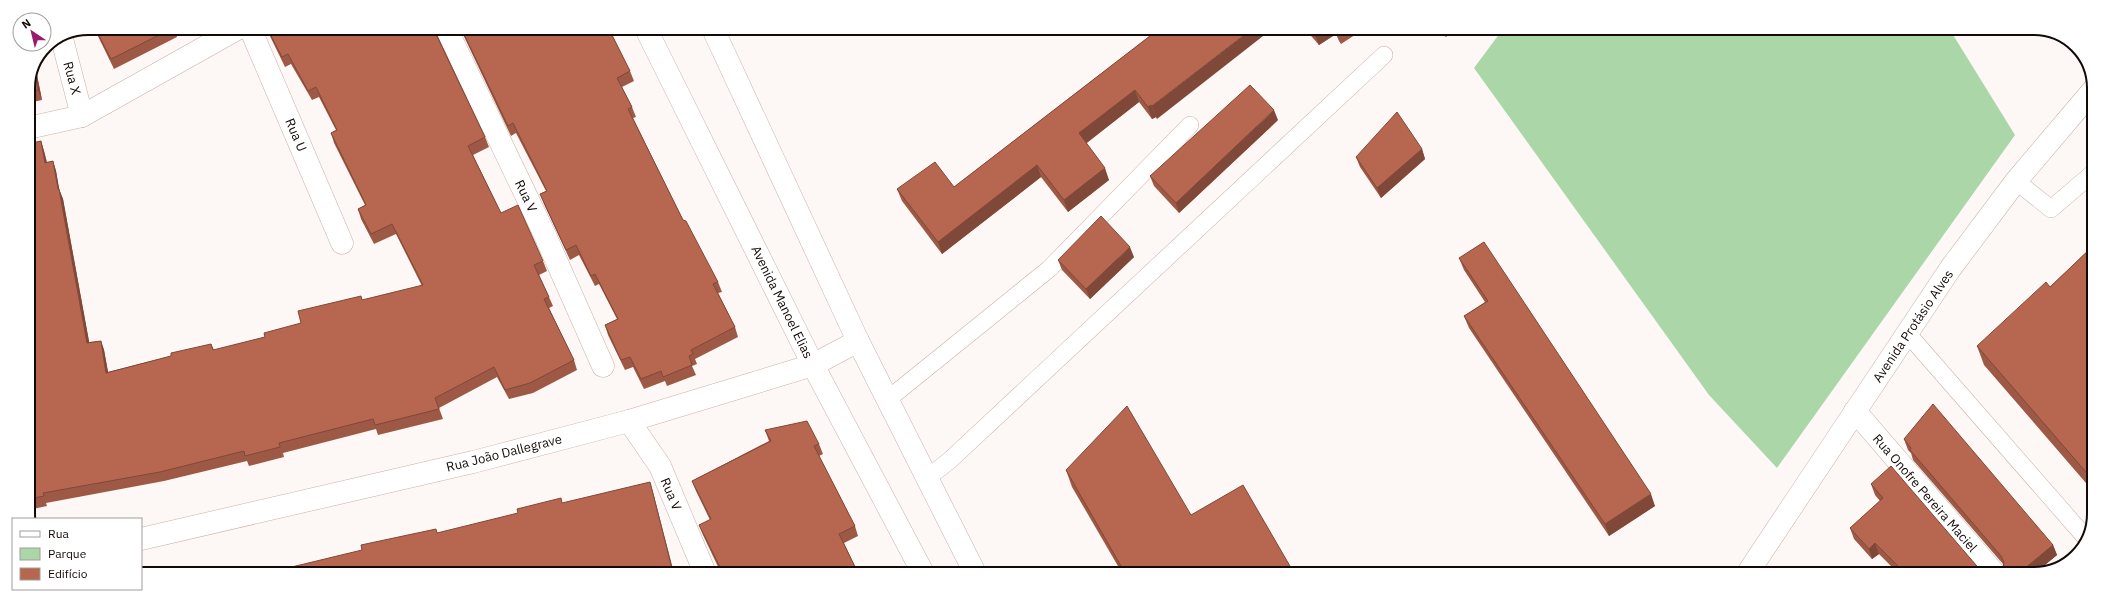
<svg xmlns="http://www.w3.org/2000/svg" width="2122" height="602" viewBox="0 0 2122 602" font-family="'IBM Plex Sans',sans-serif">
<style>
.green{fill:#aad6a8}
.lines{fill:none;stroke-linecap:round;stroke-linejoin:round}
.service-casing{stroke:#cab1a7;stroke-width:18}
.minor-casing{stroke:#cab1a7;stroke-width:23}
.tertiary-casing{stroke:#cab1a7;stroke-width:23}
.secondary-casing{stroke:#cab1a7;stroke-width:23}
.primary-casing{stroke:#cab1a7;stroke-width:23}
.service{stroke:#fff;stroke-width:17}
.minor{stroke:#fff;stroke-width:22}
.tertiary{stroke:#fff;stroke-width:22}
.secondary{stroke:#fff;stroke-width:22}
.primary{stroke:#fff;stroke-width:22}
.wall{fill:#9d5945}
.shaded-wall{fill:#804838}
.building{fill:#b76750;stroke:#804838}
.labels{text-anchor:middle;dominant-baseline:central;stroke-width:3;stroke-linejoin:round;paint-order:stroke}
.street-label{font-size:13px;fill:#130a07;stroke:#fff}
.rim{fill:none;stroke:#130a07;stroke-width:2}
</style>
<rect width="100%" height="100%" fill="#fdf8f6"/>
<polygon class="green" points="1503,29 1950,30 2015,135 1777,468 1709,395 1474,68"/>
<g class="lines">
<defs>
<g id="service">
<polyline points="2016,181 2051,209 2093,173"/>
<polyline points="1907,333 2086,538"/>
<polyline points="887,400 1049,269 1190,125"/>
<polyline points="926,479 949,461 1384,55"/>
</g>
<g id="minor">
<polyline points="250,28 342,243"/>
<polyline points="446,28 544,233 603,366"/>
<polyline points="62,39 82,116"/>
<polyline points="28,128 82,116 239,28"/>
<polyline points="1855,411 1995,574"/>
<polyline points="629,421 660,466 705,573"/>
</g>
<polyline id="tertiary" points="141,539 473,462 629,421 813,365 858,341"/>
<g id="secondary">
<polyline points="646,29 813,365 923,573"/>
<polyline points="713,29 858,341 975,573"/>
</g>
<polyline id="primary" points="1747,574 1950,269 2016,181 2094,89"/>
</defs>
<use href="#service" class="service-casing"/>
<use href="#minor" class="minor-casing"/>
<use href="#tertiary" class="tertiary-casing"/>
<use href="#secondary" class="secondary-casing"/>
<use href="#primary" class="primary-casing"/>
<use href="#service" class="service"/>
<use href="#minor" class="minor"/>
<use href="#tertiary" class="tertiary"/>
<use href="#secondary" class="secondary"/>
<use href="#primary" class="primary"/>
</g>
<g class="wall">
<polygon points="94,28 181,28 175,31 177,37 114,69"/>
<polygon points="266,28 434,28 485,137 489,147 473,155 501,213 543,261 547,271 539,275 549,297 553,306 549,308 574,360 577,370 533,393 509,399 497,377 439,408 443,419 378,435 376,429 283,453 284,457 249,466 247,461 164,481 46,503 47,506 28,510 28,144 41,141 44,151 47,162 53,161 56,171 59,189 63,199 89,342 101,341 104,350 108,372 171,356 211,344 214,350 265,337 362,300 422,286 396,234 374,244 361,219 358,209 365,205 334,143 331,133 336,130 319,97 312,100 291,64 285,67"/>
<polygon points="460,28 609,29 630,71 634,81 622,87 632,107 636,117 633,118 683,220 718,282 722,292 718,293 735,327 738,337 695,359 697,364 692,366 696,375 667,386 665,381 644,389 633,367 625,370 608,335 605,325 617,319 599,284 595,286 579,255 570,260 544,204 540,194 546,191 516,133 511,136"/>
<polygon points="1159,29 1157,119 1156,117 1152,119 1139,102 1086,143 1109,180 1068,212 1041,177 942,254 902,201 897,189 954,187"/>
<polygon points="1305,29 1364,29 1341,44 1339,41 1336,34 1319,45"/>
<polygon points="1436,29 1451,29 1446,37"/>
<polygon points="36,70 42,100 28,103 28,88"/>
<polygon points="1278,120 1179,213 1154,186 1150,176"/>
<polygon points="1422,149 1425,159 1381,198 1360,167 1356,157"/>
<polygon points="2093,246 2092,490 1984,365 1977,346 2050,287"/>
<polygon points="1134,257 1090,299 1062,270 1058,260"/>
<polygon points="1459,258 1655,506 1609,536 1469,328 1464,316 1485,302 1464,270"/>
<polygon points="765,430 819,444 823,454 819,456 855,526 858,536 844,543 858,573 721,573 703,535 699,525 710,520 696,491 692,481 769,441"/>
<polygon points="1904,439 2053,545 2057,555 2034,574 1998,574 1999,573 2003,568 2003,564 1913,460 1911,453 1908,450"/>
<polygon points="1066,470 1191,515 1294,573 1122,573 1072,487"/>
<polygon points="1871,484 1982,572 1987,574 1899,574 1879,554 1872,559 1854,539 1850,528 1880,501 1875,495"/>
</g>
<g class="shaded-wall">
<polygon points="1252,29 1272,29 1157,119 1152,106"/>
<polygon points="1320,29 1334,29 1336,34 1319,45 1314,33"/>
<polygon points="1443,29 1451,29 1446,37"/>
<polygon points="36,70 42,100 38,90 35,72"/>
<polygon points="1135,90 1139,102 1083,146 1079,133"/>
<polygon points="1151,105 1156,117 1152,119 1148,107"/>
<polygon points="1274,110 1278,120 1179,213 1176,203"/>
<polygon points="41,141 44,151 49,173 45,163"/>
<polygon points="1422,149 1425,159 1381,198 1377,188"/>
<polygon points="53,161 56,171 61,199 58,189"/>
<polygon points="1037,165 1041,177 942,254 938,242"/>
<polygon points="1105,168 1109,180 1068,212 1064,200"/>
<polygon points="59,189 63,199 91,352 87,343"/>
<polygon points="1130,247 1134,257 1090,299 1086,289"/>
<polygon points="101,341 104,350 110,383 106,373"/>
<polygon points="650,482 653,492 674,573 673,573"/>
<polygon points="1651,494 1655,506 1609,536 1605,524"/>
<polygon points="1875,543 1879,554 1872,559 1869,549"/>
<polygon points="2053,545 2057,555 2034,574 2018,574"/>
</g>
<g class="building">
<polygon points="95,28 173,28 111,59"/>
<polygon points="267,28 433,28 485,137 468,146 501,213 518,205 543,261 534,265 549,297 544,299 574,360 530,383 505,390 494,367 435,398 439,409 375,425 373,419 279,443 280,447 245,456 244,451 160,472 43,493 44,496 28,499 28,144 41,141 45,163 53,161 58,189 59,189 87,343 101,341 106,373 171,356 171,353 211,344 213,350 265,337 264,333 301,323 298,311 361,296 362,300 423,285 392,224 371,234 358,209 366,205 331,133 337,130 316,87 308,91 288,54 282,57"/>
<polygon points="461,28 609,29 630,71 617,78 632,107 628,109 683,220 686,221 718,282 713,284 735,327 691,350 693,354 689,356 692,365 663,377 661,371 641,379 630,357 621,360 605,325 618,319 595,274 591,276 576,245 566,250 540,194 547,191 513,123 508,126"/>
<polygon points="1159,29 1252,29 1152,106 1151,105 1148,107 1135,90 1079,133 1105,168 1064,200 1037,165 938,242 897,189 935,162 954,187"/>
<polygon points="1311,29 1320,29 1314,33"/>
<polygon points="35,72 38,90 28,92 28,88"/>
<polygon points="1250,85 1274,110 1176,203 1150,176"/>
<polygon points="1397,112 1422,149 1377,188 1356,157"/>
<polygon points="1101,216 1130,247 1086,289 1058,260"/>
<polygon points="1484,242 1651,494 1605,524 1464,316 1488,301 1459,258"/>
<polygon points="2093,246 2092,479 1977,346 2046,282 2050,287"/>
<polygon points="1933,404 2053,545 2018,574 1998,574 1999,573 2003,568 2004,562 2001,556 1910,450 1911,448 1904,439"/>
<polygon points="1127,406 1191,515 1243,485 1294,573 1125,573 1066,470"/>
<polygon points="807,421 819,444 814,446 855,526 839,534 858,573 723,573 699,525 711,519 692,481 771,441 765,430"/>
<polygon points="1891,466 1982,572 1987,574 1906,574 1875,543 1869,549 1850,528 1883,498 1871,484"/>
<polygon points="650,482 673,573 271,572 362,550 361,545 436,529 437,533 518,513 517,509 561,498 562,503"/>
</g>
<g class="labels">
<g class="street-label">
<text transform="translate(72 78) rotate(75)">Rua X</text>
<text transform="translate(296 135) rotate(67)">Rua U</text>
<text transform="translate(526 196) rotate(64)">Rua V</text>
<text transform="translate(782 302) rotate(64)">Avenida Manoel Elias</text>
<text transform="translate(1913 326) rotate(-56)">Avenida Protásio Alves</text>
<text transform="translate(504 453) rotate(-14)">Rua João Dallegrave</text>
<text transform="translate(1925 493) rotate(49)">Rua Onofre Pereira Maciel</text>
<text transform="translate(671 494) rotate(67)">Rua V</text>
</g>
</g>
<path d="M0 0H2122V602H0ZM88 35H2034A53 53 0 0 1 2087 88V514A53 53 0 0 1 2034 567H88A53 53 0 0 1 35 514V88A53 53 0 0 1 88 35Z" fill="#fff" fill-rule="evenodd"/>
<path class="rim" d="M88 35H2034A53 53 0 0 1 2087 88V514A53 53 0 0 1 2034 567H88A53 53 0 0 1 35 514V88A53 53 0 0 1 88 35Z"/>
<rect x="12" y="518" width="130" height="72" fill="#ffffff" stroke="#a19d9c"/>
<rect x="20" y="531" width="20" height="6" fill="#ffffff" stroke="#a19d9c"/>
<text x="48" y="538" font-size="12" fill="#130a07">Rua</text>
<rect x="20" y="548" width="20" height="12" fill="#aad6a8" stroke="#a19d9c"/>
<text x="48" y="558" font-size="12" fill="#130a07">Parque</text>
<rect x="20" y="568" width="20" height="12" fill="#b76750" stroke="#a19d9c"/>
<text x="48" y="578" font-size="12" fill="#130a07">Edifício</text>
<g transform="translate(32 32) rotate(325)"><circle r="19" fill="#ffffff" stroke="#a19d9c"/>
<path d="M0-3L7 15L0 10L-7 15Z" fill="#9a1a70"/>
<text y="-6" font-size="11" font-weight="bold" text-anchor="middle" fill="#130a07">N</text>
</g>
</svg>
